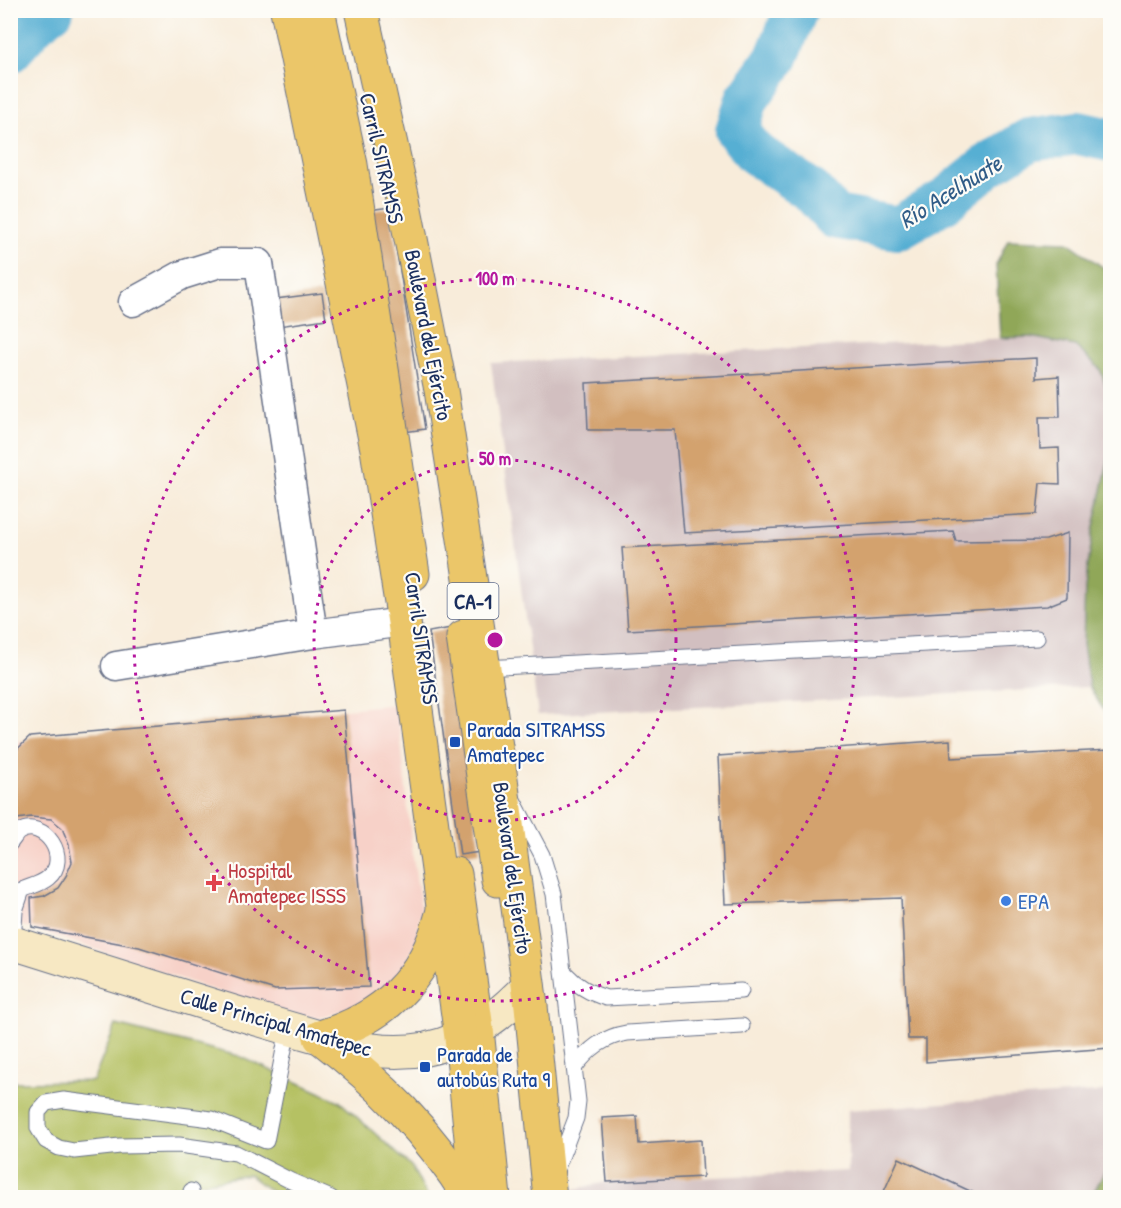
<svg xmlns="http://www.w3.org/2000/svg" width="1121" height="1208" viewBox="0 0 1121 1208" font-family="'Patrick Hand',sans-serif">
<style>
.built{fill:#f7d1c8}
.industrial{fill:#d2bfc0}
.green{fill:#b5c163;stroke:#687860;stroke-width:1.5}
.forest{fill:#90a759;stroke:#566b5c;stroke-width:1.5}
.lines{fill:none;stroke-linecap:round;stroke-linejoin:round}
.river{stroke:#56afd3;stroke-width:44}
.building{fill:#d3a26e}
.lane-casing{stroke:#687189;stroke-width:17}
.street-casing{stroke:#687189;stroke-width:31}
.secondary-casing{stroke:#687189;stroke-width:35}
.primary-casing{stroke:#687189;stroke-width:35}
.highway-casing{stroke:#687189;stroke-width:35}
.lane{stroke:#fff;stroke-width:15}
.street{stroke:#fff;stroke-width:28}
.secondary{stroke:#f7e8c3;stroke-width:33}
.primary{stroke:#ebc669;stroke-width:33}
.highway{stroke:#ebc669;stroke-width:33}
.ring{fill:none;stroke:#b5179e;stroke-width:3;stroke-dasharray:3 6}
.transit-dot{fill:#1a4fb4;stroke:#fdfcf7;stroke-width:2}
.health-dot{fill:#e0444e;stroke:#fdfcf7;stroke-width:2}
.shop-dot{fill:#3f7fe0;stroke:#fdfcf7;stroke-width:2}
.labels{text-anchor:middle;dominant-baseline:central;stroke-width:4.5;stroke-linejoin:round;paint-order:stroke}
.shield{fill:#fdfcf7;stroke:#5f6c8c;stroke-width:1.5}
.shield-label{font-size:21px;font-weight:bold;fill:#1b2f5e}
.street-label{font-size:22px;fill:#1b2f5e;stroke:#fdfcf7}
.transit-label{font-size:22px;fill:#164399;stroke:#fdfcf7;text-anchor:start}
.health-label{font-size:22px;fill:#be3a42;stroke:#fdfcf7;text-anchor:start}
.shop-label{font-size:22px;fill:#366cbe;stroke:#fdfcf7;text-anchor:start}
.water-label{font-size:24px;font-style:italic;fill:#305c87;stroke:#fdfcf7}
.centre{fill:#b5179e;stroke:#fdfcf7;stroke-width:3}
.ring-label{font-size:18px;text-anchor:middle;font-weight:bold;fill:#b5179e;stroke:#fdfcf7;stroke-width:4.5;stroke-linejoin:round;paint-order:stroke}
</style>
<rect width="100%" height="100%" fill="#fdfcf7"/>
<filter id="ink" filterUnits="userSpaceOnUse"><feTurbulence type="fractalNoise" baseFrequency=".0167" numOctaves="2"/><feDisplacementMap in="SourceGraphic" scale="12" xChannelSelector="R" yChannelSelector="G"/><feConvolveMatrix kernelMatrix="1 2 1 2 8 2 1 2 1" color-interpolation-filters="sRGB"/></filter>
<filter id="wash" filterUnits="userSpaceOnUse"><feTurbulence type="fractalNoise" baseFrequency=".008" numOctaves="4" result="noise"/><feDisplacementMap in="SourceGraphic" scale="24" xChannelSelector="R" yChannelSelector="G"/><feGaussianBlur stdDeviation="1.35" result="paint"/><feColorMatrix in="noise" values="0 0 0 0 0 0 0 0 0 0 0 0 0 0 0 0 0 1.4 0 .05"/><feComposite in="paint" operator="in"/></filter>
<g filter="url(#wash)">
<rect width="100%" height="100%" fill="#f8ecda"/>
<polygon class="built" points="397,704 413,858 421,908 416,943 404,967 383,992 356,1006 316,1018 268,1009 117,956 11,922 11,742"/>
<g class="industrial">
<polygon points="1031,337 1075,346 1100,369 1110,397 1109,463 1093,532 1085,587 1083,644 1089,687 538,715 491,363"/>
<polygon points="1110,1091 1110,1162 1091,1197 566,1198 566,1191 607,1182 848,1171 848,1110"/>
</g>
<polygon class="green" points="116,1025 239,1056 339,1101 411,1166 428,1197 278,1197 249,1175 115,1197 11,1197 10,1082 93,1081"/>
<g class="forest">
<polygon points="1008,240 1068,242 1108,271 1110,280 1110,397 1100,369 1075,346 1031,337 1000,338 996,265"/>
<polygon points="1110,453 1110,720 1089,687 1083,644 1085,587 1093,532"/>
<polygon points="1110,1162 1110,1197 1091,1197"/>
</g>
<g class="lines">
<g class="river">
<polyline points="796,10 777,57 747,99 737,131 755,153 811,191 835,217 898,228 944,201 988,165 1029,140 1078,133 1110,140"/>
<polyline points="10,51 36,22 52,10"/>
</g>
</g>
<g id="blocks">
<g class="building">
<polygon points="390,208 425,429 404,432 369,211"/>
<polygon points="322,293 326,319 272,327 268,300"/>
<polygon points="1036,358 1036,378 1059,376 1060,417 1039,417 1040,449 1059,448 1060,484 1040,483 1037,514 684,533 675,430 588,430 586,383"/>
<polygon points="953,531 956,541 1046,540 1068,533 1067,598 1047,606 628,630 622,548"/>
<polygon points="451,628 480,852 460,855 429,632"/>
<polygon points="344,710 369,987 275,990 139,947 32,927 31,898 44,896 58,888 66,876 72,862 69,845 62,828 51,819 31,817 17,819 10,804 10,756 30,737"/>
<polygon points="950,740 951,758 1110,750 1110,1048 926,1062 926,1039 908,1039 901,898 725,904 718,756"/>
<polygon points="637,1116 639,1144 701,1140 703,1177 607,1182 602,1118"/>
<polygon points="899,1158 985,1198 881,1198"/>
</g>
</g>
</g>
<g filter="url(#ink)">
<use href="#blocks" fill-opacity="0" stroke="#687189" stroke-width="1.5"/>
<g class="lines">
<defs>
<g id="lane">
<polyline points="484,668 1037,638"/>
<polyline points="512,798 542,855 554,894 578,1101 576,1118 555,1173"/>
<path d="M10 843C13 840 16 834 19 832 44 817 72 859 48 878 41 884 31 886 22 890L15 911 13 943"/>
<path d="M565 973C577 986 589 993 606 998L741 991"/>
<polyline points="288,1029 266,1141 211,1119 64,1100 46,1103 38,1112 38,1128 46,1141 59,1148 74,1151 120,1146 179,1145 236,1153 291,1181 331,1198"/>
<path d="M574 1068C589 1049 603 1037 627 1033L742 1026"/>
<polyline points="191,1191 192,1198"/>
</g>
<g id="street">
<polyline points="133,302 182,275 220,263 259,263 313,634"/>
<polyline points="116,666 313,634 404,622"/>
</g>
<path id="secondary" d="M10 942C78 964 146 985 214 1006 249 1017 284 1027 319 1037 357 1048 385 1056 426 1049 466 1041 501 1015 528 986"/>
<g id="primary">
<polyline points="318,10 351,165 413,574"/>
<polyline points="463,637 498,880"/>
<polyline points="455,874 477,1029 494,1198"/>
</g>
<g id="highway">
<polyline points="287,10 377,449 404,622 461,1037 477,1198"/>
<polyline points="361,10 402,194 441,390 501,779 531,1006 550,1198"/>
<path d="M320 1037C381 1084 429 1132 470 1198"/>
<path d="M320 1037C384 1018 425 980 442 914"/>
</g>
</defs>
<use href="#lane" class="lane-casing"/>
<use href="#street" class="street-casing"/>
<use href="#secondary" class="secondary-casing"/>
<use href="#primary" class="primary-casing"/>
<use href="#highway" class="highway-casing"/>
<use href="#lane" class="lane"/>
<use href="#street" class="street"/>
<use href="#secondary" class="secondary"/>
<use href="#primary" class="primary"/>
<use href="#highway" class="highway"/>
</g>
</g>
<g class="ring">
<circle cx="495" cy="640" r="181"/>
<circle cx="495" cy="640" r="361"/>
</g>
<g class="transit-dot">
<rect x="449" y="736" width="12" height="12" rx="3"/>
<rect x="419" y="1061" width="12" height="12" rx="3"/>
</g>
<path class="health-dot" d="M211 874h6v6h6v6h-6v6h-6v-6h-6v-6h6z"/>
<circle class="shop-dot" cx="1006" cy="901" r="6"/>
<g class="labels">
<rect class="shield" x="447.5" y="583" width="51" height="36" rx="4.5"/>
<g class="shield-label">
<text x="473" y="601">CA-1</text>
</g>
<g class="street-label">
<text transform="translate(382 158) rotate(77)">Carril SITRAMSS</text>
<text transform="translate(429 335) rotate(79)">Boulevard del Ejército</text>
<text transform="translate(422 638) rotate(82)">Carril SITRAMSS</text>
<text transform="translate(513 868) rotate(82)">Boulevard del Ejército</text>
<text transform="translate(276 1022) rotate(16)">Calle Principal Amatepec</text>
</g>
<g class="transit-label">
<text x="467" y="729">Parada SITRAMSS<tspan x="467" dy="25">Amatepec</tspan></text>
<text x="437" y="1054">Parada de<tspan x="437" dy="25">autobús Ruta 9</tspan></text>
</g>
<g class="health-label">
<text x="228" y="870">Hospital<tspan x="228" dy="25">Amatepec ISSS</tspan></text>
</g>
<g class="shop-label">
<text x="1018" y="901">EPA</text>
</g>
<g class="water-label">
<text transform="translate(950 191) rotate(-32)">Río Acelhuate</text>
</g>
</g>
<circle cx="495" cy="640" r="9" class="centre"/>
<g class="ring-label">
<text x="495" y="285">100 m</text>
<text x="495" y="465">50 m</text>
</g>
<rect width="1121" height="1208" fill="none" stroke="#fdfcf7" stroke-width="36"/>
</svg>
